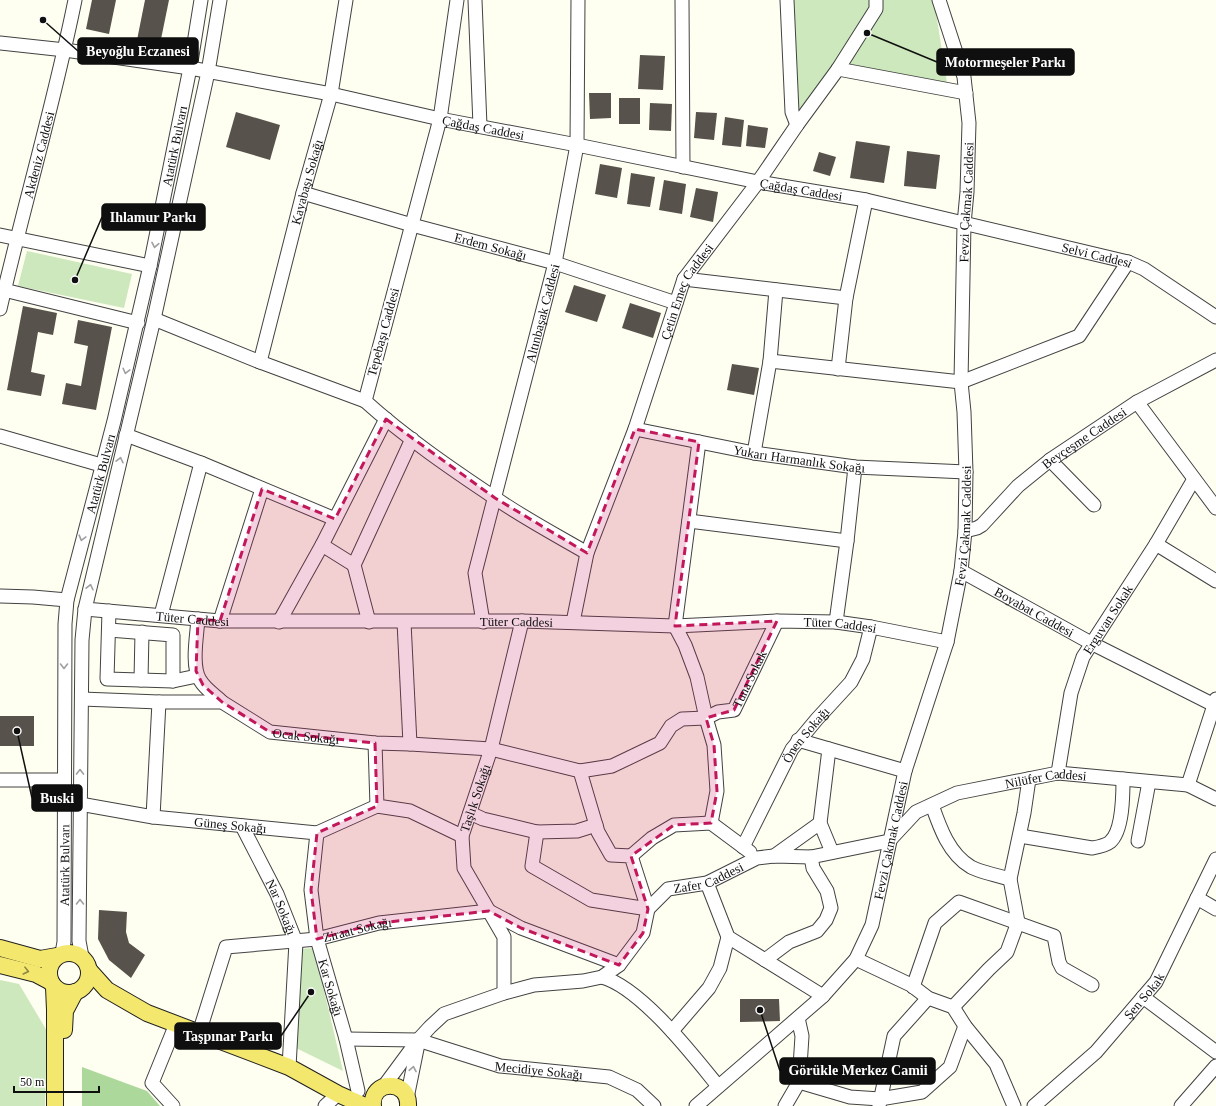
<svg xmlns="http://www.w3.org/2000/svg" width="1216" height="1106" viewBox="0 0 1216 1106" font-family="Georgia,serif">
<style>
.green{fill:#cce8bc}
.forest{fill:#add89c}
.building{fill:#57524b}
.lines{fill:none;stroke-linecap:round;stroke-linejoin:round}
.minor-casing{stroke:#424242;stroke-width:15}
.major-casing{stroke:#202020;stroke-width:18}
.minor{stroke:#fff;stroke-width:13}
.major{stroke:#f3e76d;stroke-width:16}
.oneway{stroke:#9f9f9f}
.oneway2{stroke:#8c8643}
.marked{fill:#c2185b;fill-opacity:0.2;stroke:#c2185b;stroke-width:3;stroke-dasharray:8 5;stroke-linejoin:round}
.labels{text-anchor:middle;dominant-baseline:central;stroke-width:4;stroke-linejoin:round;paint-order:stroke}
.street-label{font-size:13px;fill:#0f0f0f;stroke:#fff}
.leader{fill:none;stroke:#0f0f0f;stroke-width:1.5}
.callout-dot{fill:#0f0f0f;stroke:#fff;stroke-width:1.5}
.callout{fill:#0f0f0f;stroke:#0f0f0f;stroke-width:1.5}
.callout-label{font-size:14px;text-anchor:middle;font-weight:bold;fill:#fff}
</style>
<rect width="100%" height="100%" fill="#fefef1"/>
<g class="green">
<polygon points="794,0 934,0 947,83 838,69 799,116"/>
<polygon points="27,251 132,274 124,308 18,286"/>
<polygon points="314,948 343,1071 296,1048 300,949"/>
<polygon points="0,980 19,984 47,1031 45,1106 0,1106"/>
</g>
<polygon class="forest" points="82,1067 147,1091 160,1106 82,1106"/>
<g class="building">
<polygon points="92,0 116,0 109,34 86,29"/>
<polygon points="145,0 169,0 160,44 137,40"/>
<polygon points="640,55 665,56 663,90 638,89"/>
<polygon points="589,93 611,93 611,118 590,119"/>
<rect x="619" y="98" width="21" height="26"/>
<polygon points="650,103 672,104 671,131 649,130"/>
<polygon points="236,112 280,125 270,160 226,147"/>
<polygon points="696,112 717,113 714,140 694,138"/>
<polygon points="725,117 744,120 741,147 722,145"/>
<polygon points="748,125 768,128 765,148 746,146"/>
<polygon points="856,141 890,146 884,183 850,178"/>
<polygon points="907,151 940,155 936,189 904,186"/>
<polygon points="819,152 836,157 830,176 813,171"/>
<polygon points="600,164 622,168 617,198 595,194"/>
<polygon points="631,173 655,177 650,207 627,204"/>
<polygon points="664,180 686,184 682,214 659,210"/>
<polygon points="696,188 718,192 713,222 690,217"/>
<polygon points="574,285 606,295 597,322 565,312"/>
<polygon points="630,303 661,313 653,338 622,328"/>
<polygon points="23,306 57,313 53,335 38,332 31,372 45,375 41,396 7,390"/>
<polygon points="78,320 112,327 96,410 62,404 66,383 81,386 88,346 74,343"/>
<polygon points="732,364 759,368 754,395 727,390"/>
<rect x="0" y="716" width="34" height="30"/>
<polygon points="99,910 127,912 126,932 129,943 145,955 131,978 109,960 98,939"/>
<polygon points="740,999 779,999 780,1021 740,1022"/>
</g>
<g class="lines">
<defs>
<g id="minor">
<path d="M457 0 440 119 365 401C405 437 450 468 495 498 524 518 556 535 587 553"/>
<polyline points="475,0 480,126"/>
<polyline points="682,0 683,167"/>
<polyline points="787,0 792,112 797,125"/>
<path id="s1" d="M0 43 65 50 190 68 331 94 440 119 577 145 758 182 866 200 1128 262 1144 269 1216 317"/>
<polyline points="838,69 966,93"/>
<path id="s2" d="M303 193 412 225 555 263 676 303"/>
<polyline points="0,235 150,266"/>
<polyline points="684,279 846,298"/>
<polyline points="4,290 138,323"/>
<path id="s3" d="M0 309C24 205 54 104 75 0"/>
<polyline points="154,319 260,362 365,401"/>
<polyline points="770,361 961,382 1079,336 1128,262"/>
<path id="s4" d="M260 362 303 193 331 94 346 0"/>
<polyline points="838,369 846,298 866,200"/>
<polyline points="1137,402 1216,508"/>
<path id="s5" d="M635 429 754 453 855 467 966 472"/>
<polyline points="126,435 201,463 335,519"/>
<polyline points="0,436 101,465"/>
<polyline points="754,453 770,361 776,290"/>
<polyline points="1050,460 1094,505"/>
<polyline points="689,521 847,541"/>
<path id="s6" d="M965 531 977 528 982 525 1018 486 1050 460 1137 402 1216 360"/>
<polyline points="1156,544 1216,581"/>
<polyline points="322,545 354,565"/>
<path id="s7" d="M961 571 1091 643 1216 706"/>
<polyline points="0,596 33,597 67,600"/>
<path id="s8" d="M85 609 220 621H522L675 626 777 621 836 622 871 627 947 642"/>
<polyline points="109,611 107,679 173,681 197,676"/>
<polyline points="161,615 201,463"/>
<path d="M198 619C197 635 191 666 200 680 205 689 215 695 222 702"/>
<polyline points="220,621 262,489"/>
<polyline points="279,622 322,545 386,419"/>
<polyline points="369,622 354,565 412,439"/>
<polyline points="404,622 410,744"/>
<path id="s9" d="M483 622 475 573 555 263 577 145 578 0"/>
<path id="s10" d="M573 622 587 553 635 429 684 279 758 182 797 125 838 69 876 9V0"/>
<polyline points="836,622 847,541 855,467"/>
<polyline points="675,626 685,645 697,677 706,718 714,745 717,791 711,823"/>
<polyline points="675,626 699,442"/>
<polyline points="109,630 173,635 173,681"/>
<polyline points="141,680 142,632"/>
<path id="s11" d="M82 699 159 702H222L270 732 375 743 410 744 491 749 580 771 598 832 611 855 631 856 648 909 591 900 532 866 537 832"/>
<polyline points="798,740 905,771"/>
<polyline points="375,743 377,806 410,811 462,836"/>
<polyline points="829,749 820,823 832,852"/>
<path id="s12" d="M580 771 612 766 660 743 671 726 682 719 706 718 718 712 734 710 777 621"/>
<path id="s13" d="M1058 773 1071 693 1083 657 1156 544 1194 479"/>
<polyline points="0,780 64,780"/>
<polyline points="1188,785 1216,699"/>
<path id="s14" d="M80 804 153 817 317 833 377 806"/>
<path d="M932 805C940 828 949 854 971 867 980 872 1000 876 1010 879"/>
<polyline points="470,813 483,819 537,832 577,831 596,825"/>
<polyline points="153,817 159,702"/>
<path id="s15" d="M242 826 277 894 296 942 289 1067"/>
<path id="s16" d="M317 833 311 890 317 939 346 1039 358 1091"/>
<path d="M1020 836 1092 848C1098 847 1105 846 1110 842 1123 831 1123 795 1123 779"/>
<polyline points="1138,841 1149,782"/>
<path id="s17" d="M743 847 792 749 817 719 851 682 863 659 871 627"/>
<polyline points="631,856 652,838 674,825 711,823 750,852"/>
<polyline points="774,856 820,823"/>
<polyline points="707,883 728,937 823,996"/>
<polyline points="1197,898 1216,909"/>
<path id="s18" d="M62 953 64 942 65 624 67 600 114 421 150 266 190 68 201 0"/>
<polyline points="82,957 79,941 82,640 85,609 154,319 208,72 220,0"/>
<polyline points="856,959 911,985 928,998 953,1007 965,1026 996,1064 1014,1106"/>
<polyline points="765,960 789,942 817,931 826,920 831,908 827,891 813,868 811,857"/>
<path d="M602 977C641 988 692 1054 718 1086"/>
<polyline points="913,987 935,923 959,902 1054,936 1059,962 1062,968 1092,985"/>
<path id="s19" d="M504 993V937L464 868 462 836 491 749 522 621"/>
<polyline points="1143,997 1216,1052"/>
<polyline points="953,1007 989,969 1007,952 1018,922 1010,879 1024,813 1029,779"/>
<polyline points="672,1031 709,988 720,968 728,937"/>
<path id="s20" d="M199 1033 226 947 317 939 379 923 489 911 521 928 619 965"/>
<path id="s21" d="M346 1039 418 1040 500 1066 609 1077 637 1090 654 1106"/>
<polyline points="799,1082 850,1097 880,1099 922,1092 950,1067 965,1026"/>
<path id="s22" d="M384 1086 418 1040 430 1027 444 1014 504 993 534 985 583 981 602 977 619 965 643 933 648 909 668 889 707 883 757 858 774 856 811 857 889 841 916 812 957 793 1058 773 1188 785 1216 799"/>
<polyline points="407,1098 418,1044"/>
<polyline points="173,1106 152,1083 176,1024"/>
<polyline points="325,1106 338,1094"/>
<path id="s23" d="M696 1106 823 996 856 959 872 925 905 771 947 642 961 571 965 531 966 472 964 412 961 382 964 224 967 192 969 123 964 77 939 0"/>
<polyline points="785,1106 799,1082 802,1036 798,1018"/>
<polyline points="879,1106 894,1036 928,998"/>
<path id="s24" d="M1034 1106 1096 1052 1156 982 1216 859"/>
<polyline points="1181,1106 1216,1066"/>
</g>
<g id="major">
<polyline points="0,948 40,959 57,956"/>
<circle cx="69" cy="973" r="20"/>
<polyline points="0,965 36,974 51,982"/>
<polyline points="89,970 107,990 147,1013 289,1067 338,1094 365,1106"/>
<polyline points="54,987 55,1010 55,1106"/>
<polyline points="64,1030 65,1011 75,992"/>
<path d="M373 1106C370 1079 410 1079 408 1106"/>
</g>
</defs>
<use href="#minor" class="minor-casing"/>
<use href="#major" class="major-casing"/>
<use href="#minor" class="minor"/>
<use href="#major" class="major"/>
</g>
<defs><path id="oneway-chevron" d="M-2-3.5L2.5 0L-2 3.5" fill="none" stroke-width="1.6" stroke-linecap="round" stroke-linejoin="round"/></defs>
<g class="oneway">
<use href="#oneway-chevron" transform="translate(155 245) rotate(101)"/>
<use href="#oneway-chevron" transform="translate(126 371) rotate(104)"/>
<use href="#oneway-chevron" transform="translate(120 460) rotate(-77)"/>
<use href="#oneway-chevron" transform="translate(82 538) rotate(105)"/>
<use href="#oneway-chevron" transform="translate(90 587) rotate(-77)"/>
<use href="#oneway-chevron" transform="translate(64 666) rotate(90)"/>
<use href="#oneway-chevron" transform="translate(80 772) rotate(-89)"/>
<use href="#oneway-chevron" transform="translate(80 902) rotate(-90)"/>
<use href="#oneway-chevron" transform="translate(413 1069) rotate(-79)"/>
</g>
<use class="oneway2" href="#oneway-chevron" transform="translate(26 971) rotate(14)"/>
<path class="marked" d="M386 419 495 498 587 553 635 429 699 442 675 626 777 621 734 710 706 718 714 745 717 791 711 823 674 825 631 856 648 909 643 933 619 965 521 928 489 911 379 923 317 939 311 890 317 833 377 806 375 743 270 732 222 702 203 685 196 671 198 619 220 621 262 489 335 519Z"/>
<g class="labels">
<g class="street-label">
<text stroke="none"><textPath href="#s1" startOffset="491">Çağdaş Caddesi</textPath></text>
<text stroke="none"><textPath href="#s18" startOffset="820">Atatürk Bulvarı</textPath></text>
<text stroke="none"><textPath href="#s3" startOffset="159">Akdeniz Caddesi</textPath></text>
<text stroke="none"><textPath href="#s4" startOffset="186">Kayabaşı Sokağı</textPath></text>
<text stroke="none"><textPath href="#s1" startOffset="815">Çağdaş Caddesi</textPath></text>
<text stroke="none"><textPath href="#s23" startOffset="990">Fevzi Çakmak Caddesi</textPath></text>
<text stroke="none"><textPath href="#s2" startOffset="195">Erdem Sokağı</textPath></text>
<text stroke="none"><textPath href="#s1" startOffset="1118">Selvi Caddesi</textPath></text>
<text stroke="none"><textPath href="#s10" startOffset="351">Çetin Emeç Caddesi</textPath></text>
<text stroke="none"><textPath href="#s9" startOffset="318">Altınbaşak Caddesi</textPath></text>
<text transform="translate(383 332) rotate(-75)">Tepebaşı Caddesi</text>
<text stroke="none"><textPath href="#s6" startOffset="153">Beyçeşme Caddesi</textPath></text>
<text stroke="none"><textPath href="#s5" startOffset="167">Yukarı Harmanlık Sokağı</textPath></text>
<text stroke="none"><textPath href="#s18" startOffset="484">Atatürk Bulvarı</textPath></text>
<text stroke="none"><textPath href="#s23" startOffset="666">Fevzi Çakmak Caddesi</textPath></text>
<text stroke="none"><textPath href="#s7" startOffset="84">Boyabat Caddesi</textPath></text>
<text stroke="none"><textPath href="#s8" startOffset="108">Tüter Caddesi</textPath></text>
<text stroke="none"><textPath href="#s13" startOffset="164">Erguvan Sokak</textPath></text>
<text stroke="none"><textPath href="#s8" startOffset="432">Tüter Caddesi</textPath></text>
<text stroke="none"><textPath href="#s8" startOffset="756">Tüter Caddesi</textPath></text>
<text stroke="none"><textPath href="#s12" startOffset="207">Tuna Sokak</textPath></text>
<text stroke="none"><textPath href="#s11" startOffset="233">Ocak Sokağı</textPath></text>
<text stroke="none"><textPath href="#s17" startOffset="129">Önen Sokağı</textPath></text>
<text stroke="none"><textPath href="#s22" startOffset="775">Nilüfer Caddesi</textPath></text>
<text stroke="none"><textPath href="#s19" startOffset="208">Taşlık Sokağı</textPath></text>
<text stroke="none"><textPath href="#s14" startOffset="152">Güneş Sokağı</textPath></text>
<text stroke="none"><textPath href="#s23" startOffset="342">Fevzi Çakmak Caddesi</textPath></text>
<text stroke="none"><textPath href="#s18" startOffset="88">Atatürk Bulvarı</textPath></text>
<text stroke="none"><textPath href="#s22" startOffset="413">Zafer Caddesi</textPath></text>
<text stroke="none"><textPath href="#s15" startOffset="90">Nar Sokağı</textPath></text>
<text stroke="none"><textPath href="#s20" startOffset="223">Ziraat Sokağı</textPath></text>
<text stroke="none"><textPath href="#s16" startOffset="157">Kar Sokağı</textPath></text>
<text stroke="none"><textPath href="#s24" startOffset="156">Şen Sokak</textPath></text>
<text stroke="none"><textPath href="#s21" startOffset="197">Mecidiye Sokağı</textPath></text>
</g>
</g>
<path class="leader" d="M43 20L78 51M867 33L937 62M75 280L102 217M17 731L32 798M311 992L281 1036M760 1010L780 1071"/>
<g class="callout-dot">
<circle cx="43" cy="20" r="4"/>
<circle cx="867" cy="33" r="4"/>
<circle cx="75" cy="280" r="4"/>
<circle cx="17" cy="731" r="4"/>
<circle cx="311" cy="992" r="4"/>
<circle cx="760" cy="1010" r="4"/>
</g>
<g class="callout">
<rect x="78" y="38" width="120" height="26" rx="4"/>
<rect x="937" y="49" width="137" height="26" rx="4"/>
<rect x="102" y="204" width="103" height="26" rx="4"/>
<rect x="32" y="785" width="50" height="26" rx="4"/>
<rect x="175" y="1023" width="106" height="26" rx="4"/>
<rect x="780" y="1058" width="155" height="26" rx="4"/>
</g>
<g class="callout-label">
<text x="138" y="56">Beyoğlu Eczanesi</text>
<text x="1005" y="67">Motormeşeler Parkı</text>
<text x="153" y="222">Ihlamur Parkı</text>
<text x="57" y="803">Buski</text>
<text x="228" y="1041">Taşpınar Parkı</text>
<text x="858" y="1075">Görükle Merkez Camii</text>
</g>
<path d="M14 1086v6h85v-6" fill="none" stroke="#0f0f0f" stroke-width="2"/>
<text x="20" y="1086" font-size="12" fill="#0f0f0f" stroke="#ffffff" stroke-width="3" paint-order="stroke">50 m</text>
</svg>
